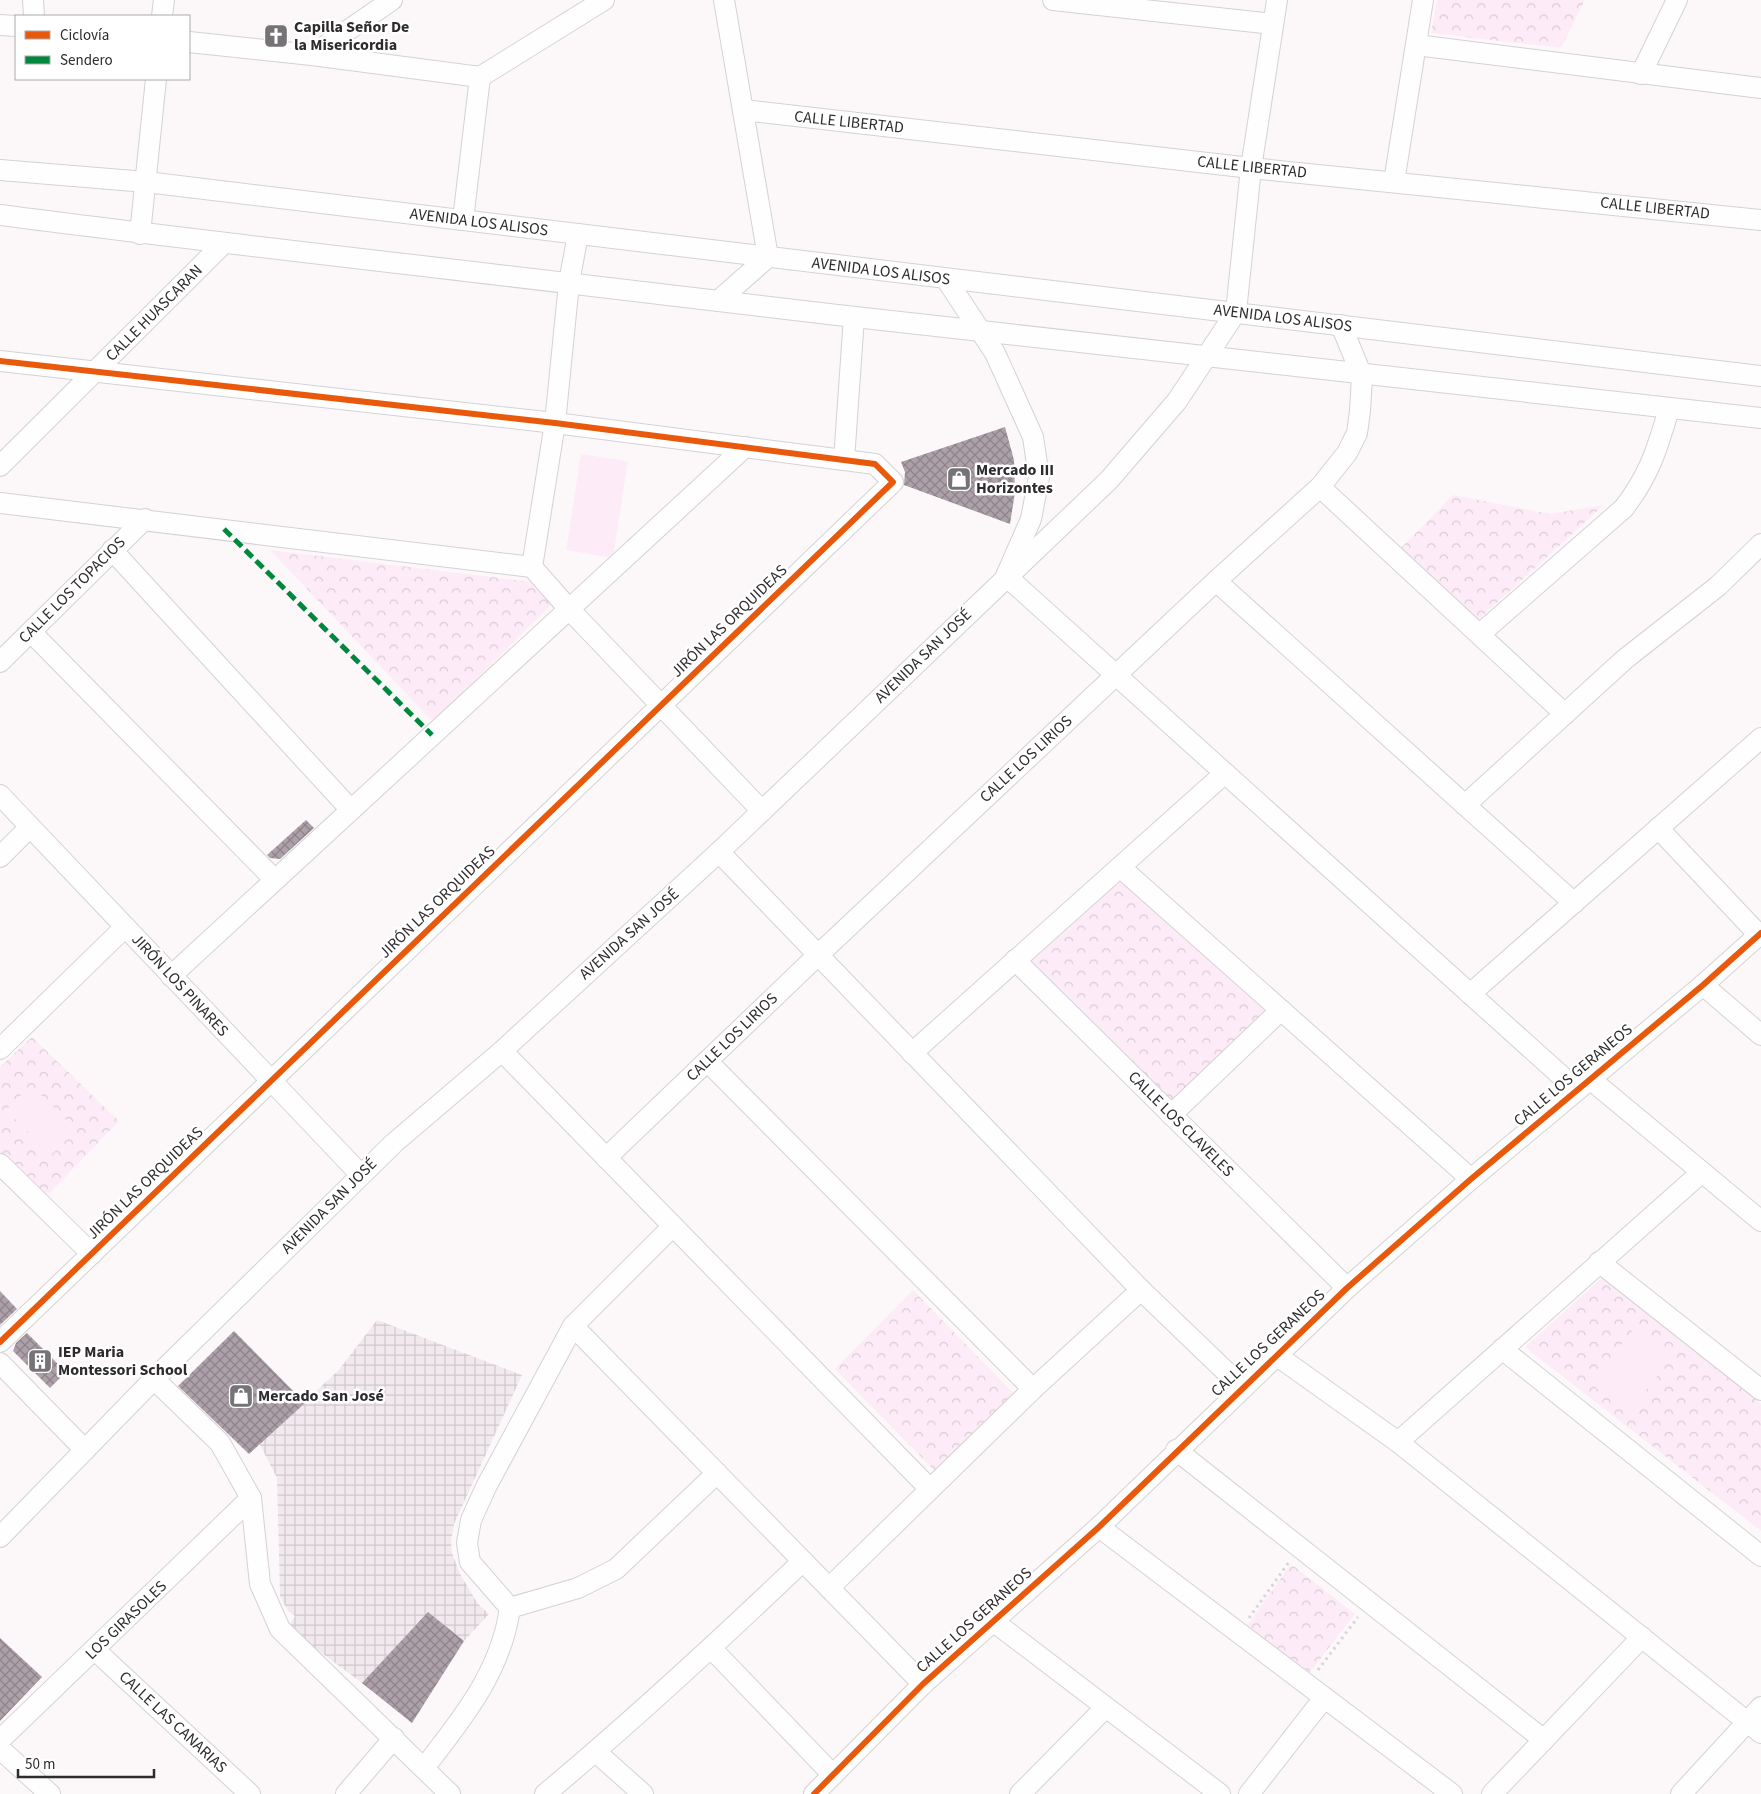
<svg xmlns="http://www.w3.org/2000/svg" width="1761" height="1794" viewBox="0 0 1761 1794" font-family="'Source Sans 3',sans-serif">
<style>
.industrial{fill:url(#industrial-grid)}
.park{fill:url(#park-crowns)}
.garden{fill:#fdecf7}
.building{fill:url(#building-cross-hatch)}
.lines{fill:none;stroke-linecap:round;stroke-linejoin:round}
.minor-casing{stroke:#d4d2d4;stroke-width:22}
.path{stroke:#d7d6d7;stroke-width:3;stroke-dasharray:2.5 4;stroke-linecap:butt}
.minor{stroke:#fffefe;stroke-width:20}
.quiet{stroke:#00873e;stroke-width:5;stroke-dasharray:10 5;stroke-linecap:butt}
.cycleway-casing{stroke:#fff;stroke-width:9}
.cycleway{stroke:#e8590c;stroke-width:6}
.labels{text-anchor:middle;dominant-baseline:central;stroke-width:5;stroke-linejoin:round;paint-order:stroke}
.poi-label{font-size:16px;font-weight:bold;fill:#2d2b2d;stroke:#fff;text-anchor:start}
.street-label{font-size:16px;fill:#2d2b2d;stroke:#fff}
</style>
<defs>
<pattern id="industrial-grid" width="8" height="8" patternUnits="userSpaceOnUse" patternTransform="scale(1.25)"><rect width="8" height="8" fill="#f2e9ef"/><path d="M0 4h8M4 0v8" fill="none" stroke="#d0c8cd"/></pattern>
<pattern id="park-crowns" width="20" height="18" patternUnits="userSpaceOnUse" patternTransform="scale(1.25)"><rect width="20" height="18" fill="#fdecf7"/><path d="M2 6a3 3 0 1 1 6 0M12 15a3 3 0 1 1 6 0" fill="none" stroke="#d9cbd4"/></pattern>
<pattern id="building-cross-hatch" width="8" height="8" patternUnits="userSpaceOnUse" patternTransform="scale(1.25)"><rect width="8" height="8" fill="#ada0a9"/><path d="M0 0l8 8M0 8l8-8" fill="none" stroke="#8d838a"/></pattern>
</defs>
<rect width="100%" height="100%" fill="#fcf8fa"/>
<polygon class="industrial" points="377,1320 522,1375 454,1524 451,1540 452,1553 460,1574 478,1604 489,1614 464,1641 428,1612 362,1683 288,1628 295,1616 288,1611 280,1596 277,1478 259,1443 338,1371"/>
<g class="park">
<polygon points="1437,0 1585,0 1561,48 1431,33"/>
<polygon points="1453,495 1550,514 1604,505 1479,619 1401,548"/>
<polygon points="270,550 532,582 552,604 433,722"/>
<polygon points="1121,878 1276,1021 1182,1115 1027,961"/>
<polygon points="32,1037 119,1121 44,1199 0,1154 0,1067"/>
<polygon points="1605,1275 1761,1404 1761,1531 1525,1347"/>
<polygon points="913,1290 1013,1393 935,1471 835,1369"/>
<polygon points="1291,1564 1355,1614 1310,1672 1246,1627"/>
</g>
<g class="garden">
<polygon points="581,454 628,461 613,558 566,550"/>
<polygon points="31,1085 76,1130 51,1155 6,1110"/>
<polygon points="1635,1327 1673,1356 1628,1413 1591,1384"/>
</g>
<g class="building">
<polygon points="1005,427 1014,460 1015,492 1010,524 904,485 905,472 901,462"/>
<polygon points="306,820 314,828 280,859 270,858 267,855"/>
<polygon points="0,1291 17,1309 0,1325"/>
<polygon points="234,1331 305,1403 249,1454 178,1386"/>
<polygon points="27,1333 66,1372 50,1388 13,1351 16,1343"/>
<polygon points="428,1612 464,1641 412,1723 362,1683"/>
<polygon points="0,1638 42,1677 0,1721"/>
</g>
<g class="lines">
<defs>
<g id="minor">
<polyline points="33,0 34,16"/>
<polyline points="1053,0 1273,24"/>
<polyline points="162,16 164,0"/>
<polyline points="0,25 16,26"/>
<polyline points="189,42 312,55 480,77 604,0"/>
<polyline points="1416,45 1761,88"/>
<polyline points="312,55 392,0"/>
<polyline points="1641,74 1677,0"/>
<polyline points="743,110 1251,168 1761,220"/>
<polyline points="0,170 146,182 1761,376"/>
<polyline points="1394,182 1423,0"/>
<path d="M0 215C191 240 383 261 575 284 970 331 1365 377 1761 418"/>
<polyline points="463,220 480,77"/>
<polyline points="140,234 156,79"/>
<polyline points="946,279 995,353 1033,437 1039,477 1031,519 1006,576 1577,1090"/>
<polyline points="718,301 768,257 724,0"/>
<polyline points="0,361 555,423 875,464 893,482 0,1342"/>
<polyline points="844,460 854,317"/>
<polyline points="0,466 223,244"/>
<polyline points="1320,487 1565,714"/>
<polyline points="0,503 532,567 569,609 762,811"/>
<polyline points="112,550 351,810"/>
<polyline points="532,567 555,423 569,283 578,234"/>
<polyline points="1216,581 1574,903"/>
<polyline points="31,632 275,880"/>
<path d="M1480 634 1624 508C1650 474 1657 449 1669 409"/>
<polyline points="0,662 145,519"/>
<polyline points="0,795 361,1175"/>
<polyline points="1465,805 1625,659 1718,586 1761,544"/>
<polyline points="1658,828 1759,935"/>
<polyline points="719,852 1141,1290 1242,1387"/>
<polyline points="0,857 30,827"/>
<polyline points="1120,867 1471,1179"/>
<polyline points="1015,960 1347,1288"/>
<polyline points="171,976 745,447"/>
<polyline points="1703,985 1761,1035"/>
<polyline points="1470,994 1761,738"/>
<polyline points="0,1049 125,927"/>
<polyline points="502,1051 930,1489"/>
<polyline points="912,1053 1225,773"/>
<polyline points="707,1061 1033,1389"/>
<polyline points="1590,1079 1761,1221"/>
<polyline points="1171,1115 1281,1010"/>
<polyline points="606,1158 817,956 1216,581 1320,487 1347,453 1357,433 1360,411 1362,376 1341,325"/>
<polyline points="0,1164 92,1254"/>
<polyline points="1599,1262 1761,1390"/>
<polyline points="573,1326 923,1684"/>
<polyline points="1502,1349 1761,1556"/>
<polyline points="1276,1355 1398,1442 1761,1733"/>
<polyline points="0,1363 85,1450"/>
<polyline points="154,1379 220,1443 251,1498 260,1584 280,1629 450,1794"/>
<polyline points="1398,1442 1702,1172"/>
<polyline points="1176,1450 1544,1740"/>
<polyline points="1099,1527 1452,1794"/>
<polyline points="0,1537 154,1379 394,1143 502,1051 719,852 1109,480 1177,401 1236,312 1251,168 1277,0"/>
<polyline points="829,1588 1033,1389 1141,1290"/>
<polyline points="510,1608 578,1588 616,1569 717,1473"/>
<polyline points="993,1621 1220,1794"/>
<polyline points="711,1648 833,1775"/>
<polyline points="95,1650 250,1794"/>
<polyline points="0,1740 251,1498"/>
<polyline points="0,1749 50,1794"/>
<polyline points="596,1752 643,1794"/>
<path d="M424 1768C462 1719 501 1672 510 1608L470 1562 467 1543 471 1520 486 1487 573 1326 673 1226"/>
<polyline points="346,1794 394,1738"/>
<path d="M545 1794C634 1720 719 1641 803 1561"/>
<polyline points="814,1794 923,1684 1099,1527 1347,1288 1471,1179 1703,985 1761,933"/>
<polyline points="1020,1794 1105,1708"/>
<polyline points="1249,1794 1324,1698"/>
<polyline points="1492,1794 1642,1637"/>
<polyline points="1681,1794 1761,1707"/>
</g>
</defs>
<use href="#minor" class="minor-casing"/>
<g class="path">
<polyline points="1249,1618 1289,1562"/>
<polyline points="1318,1670 1358,1617"/>
</g>
<use href="#minor" class="minor"/>
<polyline class="quiet" points="224,529 432,735"/>
<defs>
<g id="cycleway">
<polyline points="0,361 555,423 875,464 893,482 0,1342"/>
<polyline points="814,1794 923,1684 1099,1527 1347,1288 1471,1179 1703,985 1761,933"/>
</g>
</defs>
<use href="#cycleway" class="cycleway-casing"/>
<use href="#cycleway" class="cycleway"/>
</g>
<defs>
<symbol id="church-square" viewBox="-11 -11 22 22"><rect x="-9" y="-9" width="18" height="18" rx="4" fill="#757375" stroke="#fff"/><path d="M-1.2-6h2.4v3.5h3.3v2.4h-3.3V6h-2.4V-.1h-3.3v-2.4h3.3Z" fill="#fff"/></symbol>
<symbol id="shop-square" viewBox="-11 -11 22 22"><rect x="-9" y="-9" width="18" height="18" rx="4" fill="#757375" stroke="#fff"/><path d="M-5-2.5h2.3a2.7 3.5 0 0 1 5.4 0H5L5.5 6h-11ZM-1.5-2.5h3a1.5 2.3 0 0 0-3 0Z" fill="#fff"/></symbol>
<symbol id="building-square" viewBox="-11 -11 22 22"><rect x="-9" y="-9" width="18" height="18" rx="4" fill="#757375" stroke="#fff"/><path d="M-4-6H4V6H1V3H-1V6H-4ZM-2.5-4.3h1.7v1.8h-1.7ZM.8-4.3h1.7v1.8H.8ZM-2.5-1h1.7V.8h-1.7ZM.8-1h1.7V.8H.8Z" fill="#fff"/></symbol>
</defs>
<g fill-rule="evenodd">
<use href="#church-square" x="262" y="22" width="28" height="28"/>
<use href="#shop-square" x="945" y="465" width="28" height="28"/>
<use href="#building-square" x="26" y="1347" width="28" height="28"/>
<use href="#shop-square" x="227" y="1382" width="28" height="28"/>
</g>
<g class="labels">
<g class="poi-label">
<text x="294" y="27">Capilla Señor De<tspan x="294" dy="18">la Misericordia</tspan></text>
<text x="976" y="470">Mercado III<tspan x="976" dy="18">Horizontes</tspan></text>
<text x="58" y="1352">IEP Maria<tspan x="58" dy="18">Montessori School</tspan></text>
<text x="258" y="1396">Mercado San José</text>
</g>
<g class="street-label">
<text transform="translate(849 122) rotate(6)">CALLE LIBERTAD</text>
<text transform="translate(1252 167) rotate(6)">CALLE LIBERTAD</text>
<text transform="translate(1655 208) rotate(6)">CALLE LIBERTAD</text>
<text transform="translate(479 222) rotate(7)">AVENIDA LOS ALISOS</text>
<text transform="translate(881 271) rotate(7)">AVENIDA LOS ALISOS</text>
<text transform="translate(154 313) rotate(-45)">CALLE HUASCARAN</text>
<text transform="translate(1283 318) rotate(7)">AVENIDA LOS ALISOS</text>
<text transform="translate(72 590) rotate(-45)">CALLE LOS TOPACIOS</text>
<text transform="translate(729 621) rotate(-44)">JIRÓN LAS ORQUIDEAS</text>
<text transform="translate(923 656) rotate(-44)">AVENIDA SAN JOSÉ</text>
<text transform="translate(1026 759) rotate(-43)">CALLE LOS LIRIOS</text>
<text transform="translate(437 902) rotate(-44)">JIRÓN LAS ORQUIDEAS</text>
<text transform="translate(629 934) rotate(-42)">AVENIDA SAN JOSÉ</text>
<text transform="translate(180 985) rotate(47)">JIRÓN LOS PINARES</text>
<text transform="translate(732 1037) rotate(-44)">CALLE LOS LIRIOS</text>
<text transform="translate(1573 1075) rotate(-40)">CALLE LOS GERANEOS</text>
<text transform="translate(1181 1124) rotate(45)">CALLE LOS CLAVELES</text>
<text transform="translate(145 1183) rotate(-44)">JIRÓN LAS ORQUIDEAS</text>
<text transform="translate(329 1206) rotate(-45)">AVENIDA SAN JOSÉ</text>
<text transform="translate(1268 1343) rotate(-43)">CALLE LOS GERANEOS</text>
<text transform="translate(126 1620) rotate(-44)">LOS GIRASOLES</text>
<text transform="translate(974 1620) rotate(-42)">CALLE LOS GERANEOS</text>
<text transform="translate(173 1722) rotate(43)">CALLE LAS CANARIAS</text>
</g>
</g>
<rect x="15" y="15" width="175" height="65" fill="#ffffff" stroke="#abaaab"/>
<rect x="25" y="31" width="25" height="8" fill="#e8590c" stroke="#abaaab"/>
<text x="60" y="40" font-size="15" fill="#2d2b2d">Ciclovía</text>
<rect x="25" y="56" width="25" height="8" fill="#00873e" stroke="#abaaab"/>
<text x="60" y="65" font-size="15" fill="#2d2b2d">Sendero</text>
<path d="M18 1769v8h136v-8" fill="none" stroke="#2d2b2d" stroke-width="2.5"/>
<text x="25" y="1769" font-size="15" fill="#2d2b2d" stroke="#ffffff" stroke-width="4" paint-order="stroke">50 m</text>
</svg>
